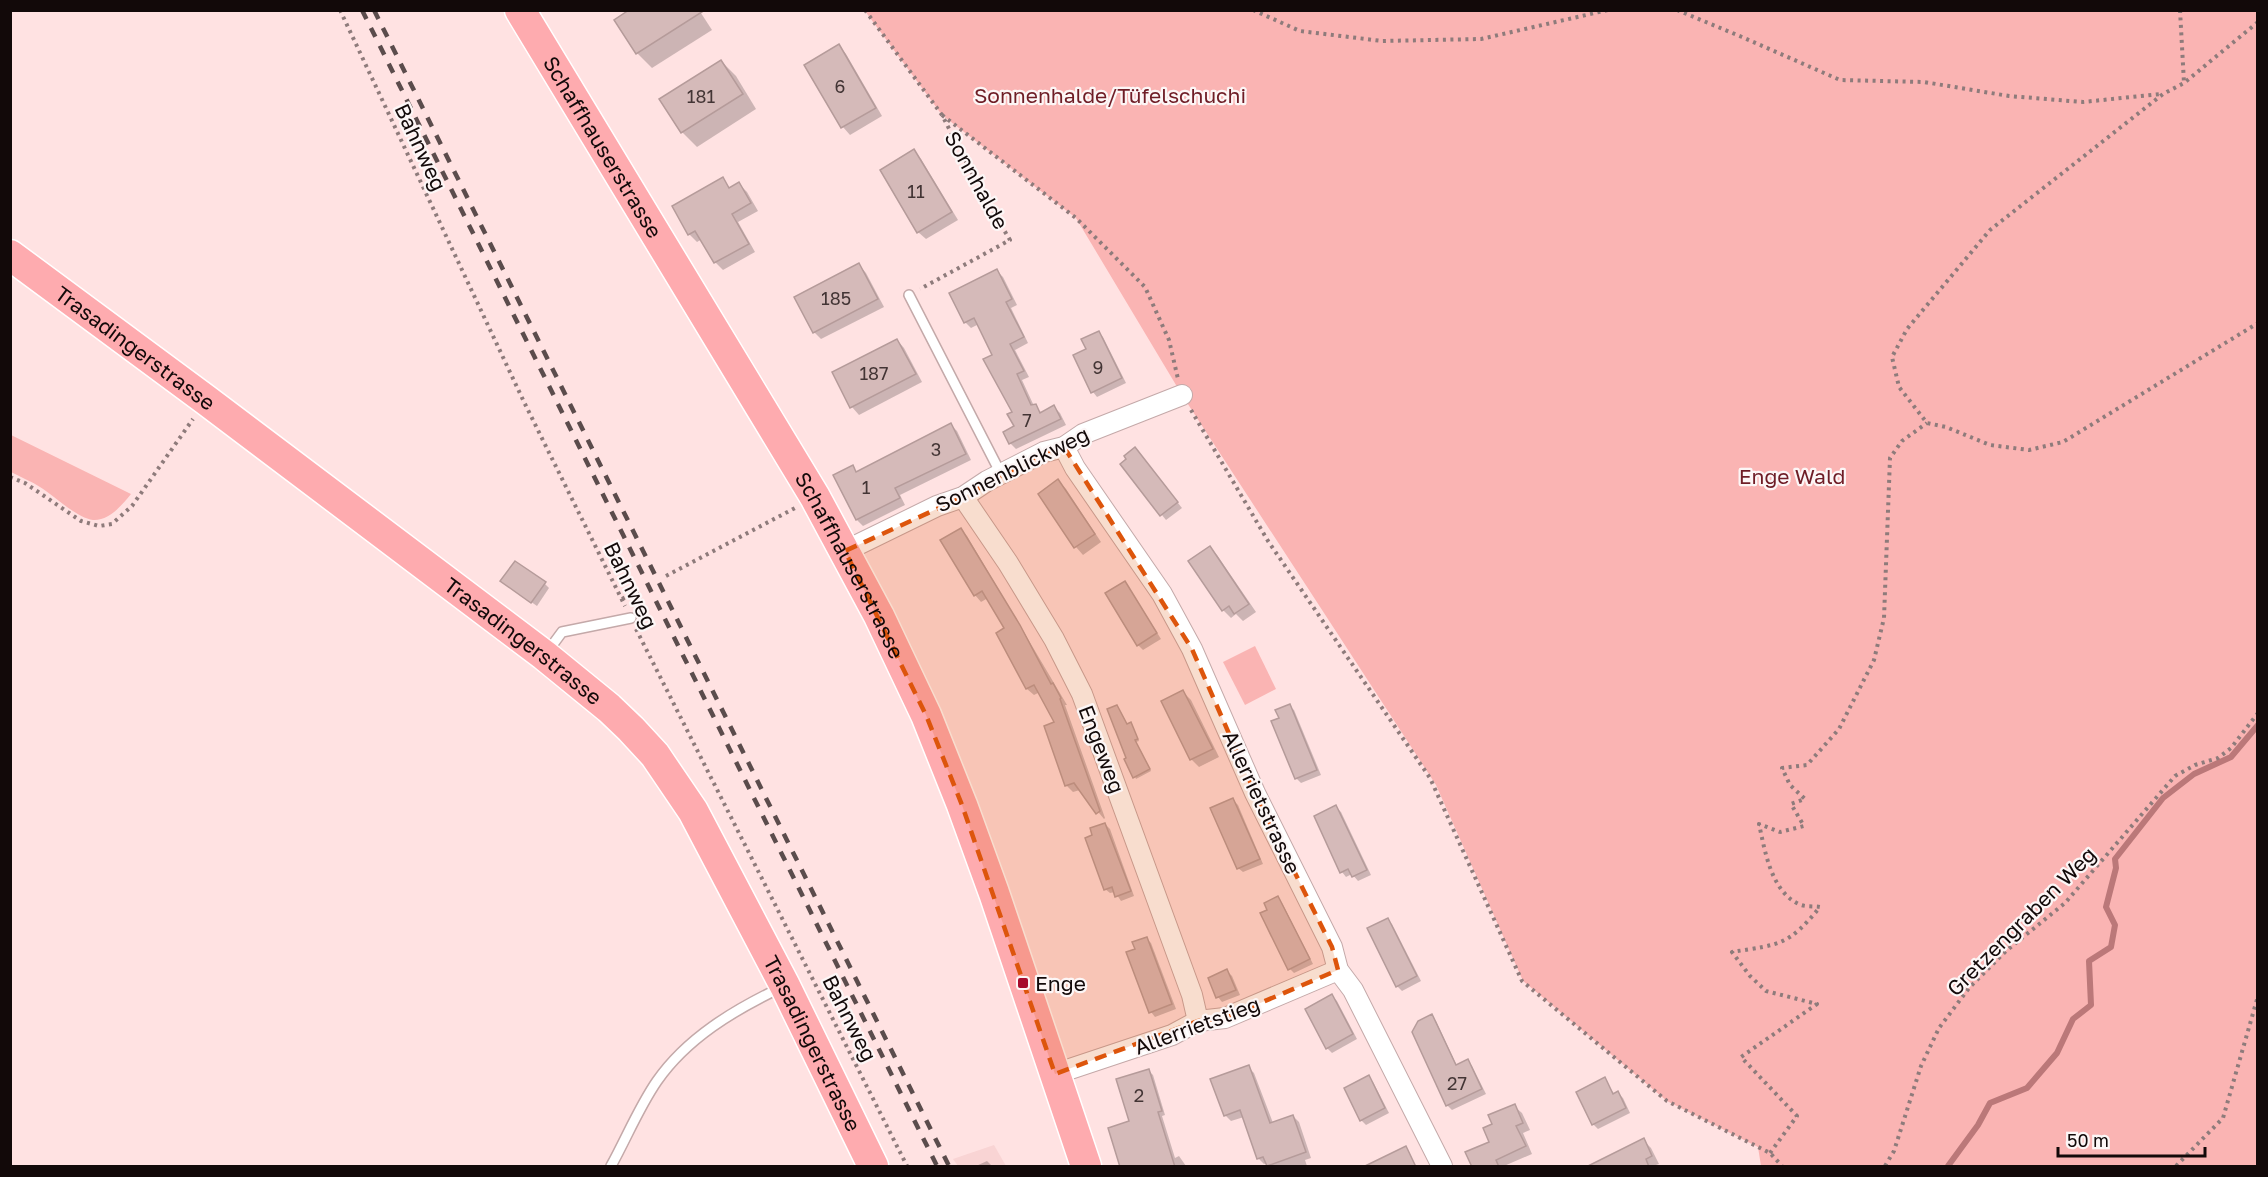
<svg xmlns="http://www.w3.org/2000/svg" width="2268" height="1177" viewBox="0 0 2268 1177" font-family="'Golos Text',sans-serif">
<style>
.built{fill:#f9d4d4}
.green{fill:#fab4b3}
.shadow{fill:#0003}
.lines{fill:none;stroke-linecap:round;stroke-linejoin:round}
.stream{stroke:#bb7879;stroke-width:6}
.building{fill:#d5bab9;stroke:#b59b9a;stroke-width:1.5}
.lane-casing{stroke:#c4a9a9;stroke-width:12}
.street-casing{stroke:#c4a9a9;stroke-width:22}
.primary-casing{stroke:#fff;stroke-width:33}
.path{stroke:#8e7b7b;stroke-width:4;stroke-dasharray:3 4.5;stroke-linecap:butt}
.lane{stroke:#fff;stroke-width:9}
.street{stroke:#fff;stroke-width:20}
.primary{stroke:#feabaf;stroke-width:30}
.rail{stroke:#5b4c4c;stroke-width:4.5;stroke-dasharray:10 10;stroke-linecap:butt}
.marked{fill:#dd550c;fill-opacity:0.2;stroke:#dd550c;stroke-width:4.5;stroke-dasharray:12 8;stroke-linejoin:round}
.poi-dot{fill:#a60b2d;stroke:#fcf6f6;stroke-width:2}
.labels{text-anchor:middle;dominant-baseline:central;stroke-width:4.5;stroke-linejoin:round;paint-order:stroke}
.number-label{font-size:18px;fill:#433535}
.park-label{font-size:21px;fill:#6f1d26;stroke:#fcf6f6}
.street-label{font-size:21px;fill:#120909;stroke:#fcf6f6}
.poi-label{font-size:21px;fill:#120909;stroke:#fcf6f6;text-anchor:start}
</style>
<rect width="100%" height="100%" fill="#ffe2e2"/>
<polygon class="built" points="994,1145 1006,1166 958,1166 953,1159"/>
<g class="green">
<polygon points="865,11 2257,11 2257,1166 1761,1166 1758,1147 1667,1101 1523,981 1436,785 1182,395 1076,218 942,115"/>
<path d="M10 435H11L131 494C122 505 109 521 93 520 77 518 53 495 40 487 31 481 20 477 11 472Z"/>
<polygon points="1255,646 1276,689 1245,705 1223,662"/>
</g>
<g class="shadow">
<polygon points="699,10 712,30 652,68 637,53"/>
<polygon points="839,46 846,54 882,116 850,135 843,127"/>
<polygon points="721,61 736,76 756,109 697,147 682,132"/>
<polygon points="914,151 921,159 958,220 926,239 918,232"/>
<polygon points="722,179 731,189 739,184 747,192 758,211 738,222 755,252 723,270 715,262 702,239 697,242 689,234"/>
<polygon points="859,265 866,273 884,307 821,339 814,332"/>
<polygon points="997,271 1003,277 1017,305 1011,308 1028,343 1015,350 1029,377 1022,380 1034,406 1042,413 1054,407 1060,413 1066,425 1016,449 1010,443 1016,427 1014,412 994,355 979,324 971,328 965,322"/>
<polygon points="1099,333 1103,337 1126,383 1097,397 1093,392 1075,356 1088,350"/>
<polygon points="897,340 904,348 922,382 859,415 852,407"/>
<polygon points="951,425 957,431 971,460 900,495 905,505 863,526 857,520 835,476 852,467 858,473"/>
<polygon points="1135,449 1182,508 1166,520 1122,465"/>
<polygon points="1058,481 1066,489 1101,542 1083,555 1076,547 1040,494"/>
<polygon points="960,530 967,536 1067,705 1065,705 1105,818 1104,819 1080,790 1073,792 1067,786 1046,727 1056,723 1040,692 1034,695 1027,689 998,633 1006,629 988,598 981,602 975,595"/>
<polygon points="1209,548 1217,555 1256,612 1243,621 1236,614 1231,618 1223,610"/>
<polygon points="1125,582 1161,639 1143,650 1138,645"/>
<polygon points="545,584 549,588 537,606 507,585"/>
<polygon points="1183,692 1191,700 1219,757 1199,767 1191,759 1163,702"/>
<polygon points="1289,706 1294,710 1321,775 1301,783 1296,778 1281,719"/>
<polygon points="1131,724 1139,741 1136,742 1151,771 1136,779 1128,759 1127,725"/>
<polygon points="1233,800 1238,805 1263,864 1243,872 1238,868"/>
<polygon points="1336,807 1341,812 1371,875 1358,881 1352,874 1346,877 1342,872"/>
<polygon points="1105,824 1110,829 1134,896 1121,901 1115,892 1110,893 1105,889 1094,836"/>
<polygon points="1278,898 1282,903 1313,964 1294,973 1290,969 1269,910"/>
<polygon points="1387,920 1392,924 1421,981 1402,991 1397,986"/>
<polygon points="1147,939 1151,943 1176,1009 1155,1017 1151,1012 1137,950"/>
<polygon points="1227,971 1232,976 1240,995 1222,1002 1218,997 1210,978"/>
<polygon points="1332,996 1337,1001 1357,1039 1332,1053 1327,1048"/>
<polygon points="1431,1016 1436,1021 1457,1066 1467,1061 1472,1066 1486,1094 1452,1110 1447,1105 1414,1033"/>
<polygon points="1248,1067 1254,1073 1273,1123 1293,1116 1299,1122 1311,1158 1305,1160 1307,1166 1269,1166 1267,1163 1264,1164 1258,1158 1244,1117 1231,1121 1225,1115"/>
<polygon points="1148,1070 1153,1075 1165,1115 1162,1116 1175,1158 1179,1156 1186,1166 1143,1166 1131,1122"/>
<polygon points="1368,1077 1373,1082 1389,1113 1366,1125 1361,1120"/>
<polygon points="1604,1079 1615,1095 1618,1093 1623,1098 1630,1113 1598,1129 1593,1124"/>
<polygon points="1514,1106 1522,1113 1530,1130 1523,1133 1532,1154 1504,1166 1473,1166 1491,1143 1494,1125"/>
<polygon points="1643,1140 1651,1148 1659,1164 1653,1166 1613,1166"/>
<polygon points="987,1161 992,1166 976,1166"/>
</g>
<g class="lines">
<polyline class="stream" points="1948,1166 1978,1125 1990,1103 2027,1088 2057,1053 2073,1019 2091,1005 2089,961 2111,947 2115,925 2106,907 2116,868 2115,859 2163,798 2194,774 2231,757 2258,725"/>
</g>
<g class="building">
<polygon points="629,10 705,10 636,54 614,20"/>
<polygon points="839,44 876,108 841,128 804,65"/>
<polygon points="721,60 743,94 681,133 659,99"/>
<polygon points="914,149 952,212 917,233 880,170"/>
<polygon points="723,177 729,188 739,182 751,203 732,214 749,244 714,263 695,231 688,235 672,206"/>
<polygon points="859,263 878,299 813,333 794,297"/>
<polygon points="997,269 1012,299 1006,302 1024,337 1010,344 1024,371 1017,374 1031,405 1036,404 1040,413 1054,405 1061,419 1009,444 1003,432 1014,426 1007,414 1012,412 983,359 992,355 974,318 964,323 949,293"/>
<polygon points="1099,331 1122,378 1091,393 1073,355 1086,349 1081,339"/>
<polygon points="897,339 916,374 850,408 832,372"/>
<polygon points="951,423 966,454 895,488 900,498 856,520 833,475 853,465 856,472"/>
<polygon points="1135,447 1178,502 1160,516 1120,464 1126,459 1124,456"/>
<polygon points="1058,479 1095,534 1074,548 1038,494"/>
<polygon points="961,528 1020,625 1051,684 1053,683 1061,698 1060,699 1100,811 1096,814 1074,783 1065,786 1044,726 1054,722 1034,685 1026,689 996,633 1004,628 982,591 974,596 940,540"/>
<polygon points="1210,546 1249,604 1234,614 1229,606 1222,611 1188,561"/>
<polygon points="515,561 546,582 531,603 500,581"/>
<polygon points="1125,581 1157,633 1137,646 1105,593"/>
<polygon points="1183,690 1213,749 1190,760 1161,701"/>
<polygon points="1290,704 1317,770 1295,779 1271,721 1279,718 1275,710"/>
<polygon points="1117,705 1127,724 1131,722 1138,739 1135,740 1150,769 1133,778 1124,759 1126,758 1107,709"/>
<polygon points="1233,798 1260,859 1237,869 1210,808"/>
<polygon points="1336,805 1367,870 1352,877 1348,869 1340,873 1314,816"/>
<polygon points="1105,823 1131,891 1115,897 1112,887 1104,890 1085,838 1092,835 1090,828"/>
<polygon points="1278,896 1310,959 1288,970 1260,913 1267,910 1264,903"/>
<polygon points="1388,918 1417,976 1396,987 1367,928"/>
<polygon points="1147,937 1172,1004 1149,1013 1126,952 1135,949 1132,942"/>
<polygon points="1227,969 1236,990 1216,998 1208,978"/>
<polygon points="1332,994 1353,1034 1326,1049 1305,1009"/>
<polygon points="1432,1014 1456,1065 1468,1059 1482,1089 1446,1106 1412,1032 1418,1021"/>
<polygon points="1249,1065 1270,1123 1293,1115 1306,1152 1267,1166 1263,1157 1257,1159 1240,1110 1224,1116 1210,1079"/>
<polygon points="1149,1069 1162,1111 1158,1112 1175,1167 1120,1167 1108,1128 1129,1121 1116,1079"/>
<polygon points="1369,1075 1385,1108 1360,1121 1344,1088"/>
<polygon points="1605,1077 1613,1094 1618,1091 1626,1108 1592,1125 1576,1092"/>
<polygon points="1515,1104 1523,1123 1516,1126 1526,1146 1496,1160 1499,1167 1472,1167 1465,1152 1489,1142 1483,1128 1492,1124 1488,1115"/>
<polygon points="1644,1138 1652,1156 1646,1159 1649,1167 1586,1167"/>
<polygon points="1406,1146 1416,1167 1363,1167"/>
</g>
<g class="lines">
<defs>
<g id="lane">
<polyline points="909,295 1001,474"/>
<polyline points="548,651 562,632 631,618"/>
<path d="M611 1166C626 1139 639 1107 657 1081 687 1038 734 1010 780 988"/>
</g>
<g id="street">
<polyline points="1064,447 1075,468 1162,594 1192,649 1255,793 1332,947 1338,970 1353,990 1442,1166"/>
<polyline points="963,497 1008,563 1054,639 1082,694 1192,995 1198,1021"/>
<polyline points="845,551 937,506 963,497 987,481 1044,452 1064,447 1083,434 1182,395"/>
<polyline points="1055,1074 1172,1035 1198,1021 1225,1018 1338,970"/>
</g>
<g id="primary">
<path id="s1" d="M520 10 815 497 879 616 926 715 962 805 994 893 1086 1166"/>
<path id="s2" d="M10 255 206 400 544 655 609 708 631 729 655 755 693 811 785 986 873 1166"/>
</g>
</defs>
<use href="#lane" class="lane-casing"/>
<use href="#street" class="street-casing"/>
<use href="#primary" class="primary-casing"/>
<g class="path">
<polyline points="340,10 524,402 625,606"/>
<polyline points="865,10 942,115 983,195 1010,240 920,289"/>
<polyline points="1253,10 1300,31 1382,41 1481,39 1608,10"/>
<polyline points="1677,10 1742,37 1840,80 1924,82 2009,96 2083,102 2161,94"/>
<polyline points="2180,10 2184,83"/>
<polyline points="2258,22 2184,83 2163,94 1990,230 1907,329 1892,357 1899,387 1927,423 1946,427 1990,445 2029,450 2063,442 2258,323"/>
<polyline points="942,115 1076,218 1145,287 1169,340 1178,379"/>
<polyline points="1191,410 1268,541 1430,778 1522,981 1667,1101 1770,1153 1782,1166"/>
<polyline points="10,477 25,483 81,521 99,526 112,524 132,506 193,419"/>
<polyline points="666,576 795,508"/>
<polyline points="622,599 640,590"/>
<polyline points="636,629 907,1166"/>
<path d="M1770 1153 1797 1116 1741 1057 1817 1004 1766 991 1750 976 1732 952C1781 944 1788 946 1820 907 1815 906 1807 907 1801 905 1771 893 1765 851 1759 824L1780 832 1804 826 1791 804 1805 799 1790 785 1782 768 1807 765 1839 729 1874 660 1884 618 1890 458 1902 441 1927 423"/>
<polyline points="1885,1166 1894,1151 1921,1066 1939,1028 1969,988 2006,951 2065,903 2175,776 2195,765 2218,758 2231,748 2258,713"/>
<polyline points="2176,1166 2223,1118 2258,996"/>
</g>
<use href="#lane" class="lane"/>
<use href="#street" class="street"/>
<use href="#primary" class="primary"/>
<g class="rail">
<polyline points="362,10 937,1166"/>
<polyline points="374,10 949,1166"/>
</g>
</g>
<path class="marked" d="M1064 447 1192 649 1255 793 1332 947 1338 970 1225 1018 1198 1021 1055 1074 962 805 926 715 845 551 963 497 1044 452Z"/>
<rect class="poi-dot" x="1017" y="977" width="12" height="12" rx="3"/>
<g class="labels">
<g class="number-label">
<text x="840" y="86">6</text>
<text x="701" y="96">181</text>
<text x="916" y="191">11</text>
<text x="836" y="298">185</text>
<text x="1098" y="367">9</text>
<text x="874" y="373">187</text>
<text x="1027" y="420">7</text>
<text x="936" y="449">3</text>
<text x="866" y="487">1</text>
<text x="1457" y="1083">27</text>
<text x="1139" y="1095">2</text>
</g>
<g class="park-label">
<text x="1110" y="95">Sonnenhalde/Tüfelschuchi</text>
<text x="1792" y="476">Enge Wald</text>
</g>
<g class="street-label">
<text transform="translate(421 147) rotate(65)">Bahnweg</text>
<text stroke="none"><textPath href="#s1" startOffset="160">Schaffhauserstrasse</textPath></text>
<text transform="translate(977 180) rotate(61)">Sonnhalde</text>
<text stroke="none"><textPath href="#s2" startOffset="156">Trasadingerstrasse</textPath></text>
<text transform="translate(1012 469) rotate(-26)">Sonnenblickweg</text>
<text stroke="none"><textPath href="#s1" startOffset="646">Schaffhauserstrasse</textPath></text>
<text transform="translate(631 585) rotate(64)">Bahnweg</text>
<text stroke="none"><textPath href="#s2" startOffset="642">Trasadingerstrasse</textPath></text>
<text transform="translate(1102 749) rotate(69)">Engeweg</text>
<text transform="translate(1262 802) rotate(65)">Allerrietstrasse</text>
<text transform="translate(2021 921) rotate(-45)">Gretzengraben Weg</text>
<text transform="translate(850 1018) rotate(63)">Bahnweg</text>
<text transform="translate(1197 1025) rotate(-20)">Allerrietstieg</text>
<text stroke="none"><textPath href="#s2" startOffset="1146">Trasadingerstrasse</textPath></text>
</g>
<g class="poi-label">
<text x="1035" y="983">Enge</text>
</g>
</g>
<rect width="2268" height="1177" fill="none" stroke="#120909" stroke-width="24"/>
<path d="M2058 1147v9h147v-9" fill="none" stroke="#120909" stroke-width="3"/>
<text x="2067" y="1147" font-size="18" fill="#120909" stroke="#fcf6f6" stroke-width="4.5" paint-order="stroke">50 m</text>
</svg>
